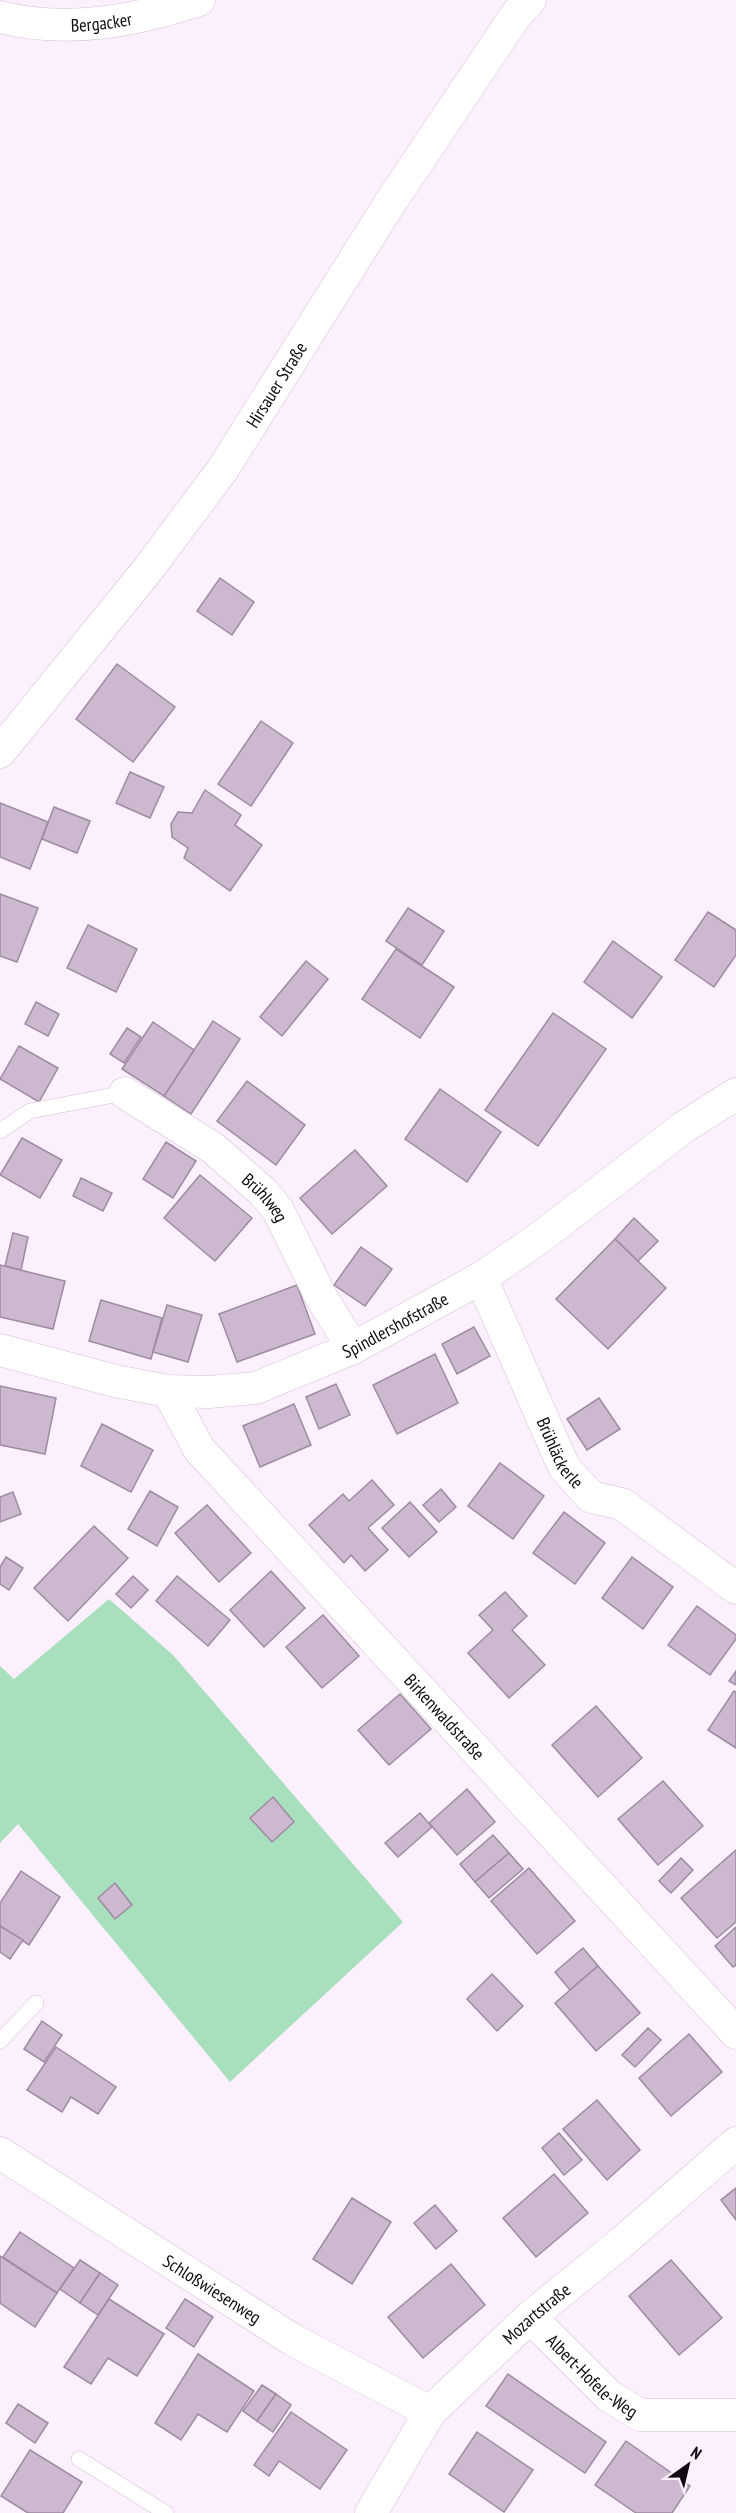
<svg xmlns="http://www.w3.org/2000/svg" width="736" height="2513" viewBox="0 0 736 2513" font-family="'PT Sans Narrow',sans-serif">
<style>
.green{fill:#a8dfbc}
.building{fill:#cdb9cf;stroke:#9e8ba1;stroke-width:1.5}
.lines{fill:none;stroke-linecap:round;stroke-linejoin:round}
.service-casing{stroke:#d4c0d7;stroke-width:16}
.minor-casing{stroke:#d4c0d7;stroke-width:33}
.service{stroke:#fff;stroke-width:15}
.minor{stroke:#fff;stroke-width:32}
.labels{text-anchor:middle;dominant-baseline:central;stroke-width:4.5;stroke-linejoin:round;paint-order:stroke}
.street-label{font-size:18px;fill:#100911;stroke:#fdf0fe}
</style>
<rect width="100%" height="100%" fill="#fdf0fe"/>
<polygon class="green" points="109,1599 173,1655 403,1922 230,2082 18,1824 0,1843 0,1666 14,1679"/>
<g class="building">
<polygon points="220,578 254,602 232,635 197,611"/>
<polygon points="117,664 175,707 133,762 76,719"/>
<polygon points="261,721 293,743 251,806 218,784"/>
<polygon points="130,772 164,787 150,818 116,803"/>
<polygon points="205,790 241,815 235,825 262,845 230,891 184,858 188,848 172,837 171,824 178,812 192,813"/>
<polygon points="0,803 48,822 30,869 0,857"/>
<polygon points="54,807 90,821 77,853 42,839"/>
<polygon points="0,894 38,908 17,962 0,956"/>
<polygon points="408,908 444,931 422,965 386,941"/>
<polygon points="708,912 736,930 736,955 714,987 675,960"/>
<polygon points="88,925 137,949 116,992 67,968"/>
<polygon points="613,941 662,977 632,1018 584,982"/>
<polygon points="396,949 454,987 420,1038 362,999"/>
<polygon points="306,961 328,979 282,1036 260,1017"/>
<polygon points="36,1002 59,1014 48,1036 25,1024"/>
<polygon points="553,1013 606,1049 538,1146 485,1110"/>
<polygon points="213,1021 240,1039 191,1114 164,1096"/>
<polygon points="153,1022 194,1050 164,1096 122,1069"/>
<polygon points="127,1028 141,1037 124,1063 110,1054"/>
<polygon points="19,1046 58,1068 39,1102 0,1079"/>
<polygon points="247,1081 305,1125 276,1165 217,1121"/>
<polygon points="440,1089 501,1132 467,1182 405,1139"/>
<polygon points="22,1138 62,1160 40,1198 0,1175"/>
<polygon points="166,1142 196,1161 173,1198 143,1179"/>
<polygon points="355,1150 387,1186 332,1234 300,1198"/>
<polygon points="200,1175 252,1218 215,1261 164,1218"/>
<polygon points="81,1178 112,1193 103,1211 73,1196"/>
<polygon points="634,1218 658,1241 638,1261 615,1239"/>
<polygon points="13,1233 28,1237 21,1270 5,1266"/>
<polygon points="615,1239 666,1288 608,1349 556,1299"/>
<polygon points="361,1247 392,1269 365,1306 334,1285"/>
<polygon points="0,1265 65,1281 53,1329 0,1317"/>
<polygon points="297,1285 315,1334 237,1362 219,1314"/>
<polygon points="101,1300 162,1318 151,1359 89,1341"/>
<polygon points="167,1305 202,1315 188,1362 153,1352"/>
<polygon points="474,1327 490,1356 457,1374 442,1344"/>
<polygon points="435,1354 458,1403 397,1434 373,1385"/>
<polygon points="336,1384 350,1415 319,1429 306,1397"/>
<polygon points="0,1386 56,1398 45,1454 0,1445"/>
<polygon points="599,1398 620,1429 587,1450 567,1419"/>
<polygon points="294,1404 311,1445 260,1467 243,1426"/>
<polygon points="102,1424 153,1450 131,1492 81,1466"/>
<polygon points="500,1463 544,1496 513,1539 468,1506"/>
<polygon points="372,1480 394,1505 368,1528 388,1550 365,1571 351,1555 344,1563 309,1525 343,1494 349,1501"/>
<polygon points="441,1489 456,1507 439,1522 423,1505"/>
<polygon points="150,1491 178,1507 157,1546 128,1529"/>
<polygon points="13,1492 21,1514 0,1522 0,1497"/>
<polygon points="410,1502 437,1532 409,1557 382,1528"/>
<polygon points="207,1505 251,1553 219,1582 175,1533"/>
<polygon points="564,1512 605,1543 575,1584 533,1553"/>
<polygon points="94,1526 128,1558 68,1621 34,1588"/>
<polygon points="6,1557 23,1568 9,1590 0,1584 0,1567"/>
<polygon points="632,1557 673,1587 643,1629 602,1598"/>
<polygon points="271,1571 305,1608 264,1647 230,1610"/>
<polygon points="133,1576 148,1590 131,1608 116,1594"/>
<polygon points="177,1576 230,1620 208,1646 156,1601"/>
<polygon points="505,1592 527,1616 512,1630 545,1665 509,1698 468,1653 493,1630 479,1615"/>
<polygon points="697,1606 736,1635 736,1639 710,1675 668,1645"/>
<polygon points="323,1615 359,1656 322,1688 286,1647"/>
<polygon points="736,1671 736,1685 729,1681"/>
<polygon points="734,1691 736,1692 736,1748 708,1730"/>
<polygon points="400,1694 431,1729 389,1765 358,1730"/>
<polygon points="596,1706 642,1758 598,1797 552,1745"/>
<polygon points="663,1781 703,1826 658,1865 618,1819"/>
<polygon points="467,1789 495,1822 457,1855 429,1823"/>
<polygon points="273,1797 294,1822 272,1842 250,1818"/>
<polygon points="420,1813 432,1827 398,1857 385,1843"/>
<polygon points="493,1835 509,1853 475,1882 460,1864"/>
<polygon points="736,1850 736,1922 717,1938 681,1898"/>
<polygon points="509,1853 523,1869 489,1898 475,1882"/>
<polygon points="681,1858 693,1870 671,1893 659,1881"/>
<polygon points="529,1868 575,1921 537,1954 491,1901"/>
<polygon points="21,1871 60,1897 29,1945 0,1926 0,1903"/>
<polygon points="115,1883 132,1905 115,1919 98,1898"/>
<polygon points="0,1926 23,1940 10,1959 0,1952"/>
<polygon points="736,1927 736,1965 733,1967 715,1946"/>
<polygon points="583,1948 598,1966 570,1990 555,1972"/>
<polygon points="598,1966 640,2013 596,2051 555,2003"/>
<polygon points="492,1974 523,2006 497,2031 467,1999"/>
<polygon points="42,2021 62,2035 44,2062 24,2049"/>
<polygon points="648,2028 661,2040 635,2067 622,2055"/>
<polygon points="689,2034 722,2072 671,2116 639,2078"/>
<polygon points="56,2047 116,2087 98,2114 71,2097 62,2112 27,2090"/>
<polygon points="597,2100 640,2150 607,2180 563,2129"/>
<polygon points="559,2133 582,2160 564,2175 542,2148"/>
<polygon points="554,2174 588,2213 536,2257 503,2218"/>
<polygon points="736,2188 736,2220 721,2200"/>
<polygon points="352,2198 391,2222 352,2284 313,2259"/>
<polygon points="435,2205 457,2231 436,2249 414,2223"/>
<polygon points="20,2232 74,2268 57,2293 3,2257"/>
<polygon points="0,2256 57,2293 35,2327 0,2303"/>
<polygon points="80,2260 100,2273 80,2303 60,2289"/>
<polygon points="671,2260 722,2318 679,2355 629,2296"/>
<polygon points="451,2264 485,2305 423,2358 388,2317"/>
<polygon points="100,2273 118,2285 98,2315 80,2303"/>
<polygon points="109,2299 164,2334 137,2376 108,2358 91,2384 64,2367"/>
<polygon points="185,2299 213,2317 194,2347 166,2328"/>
<polygon points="198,2354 254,2391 227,2432 198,2414 181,2440 155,2423"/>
<polygon points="508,2374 606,2442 585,2473 486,2406"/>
<polygon points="262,2385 276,2394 257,2421 243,2411"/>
<polygon points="276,2394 291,2405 273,2432 257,2421"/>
<polygon points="18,2404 48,2423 35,2443 6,2423"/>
<polygon points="291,2412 347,2450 320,2489 279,2461 269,2476 254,2465"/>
<polygon points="477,2432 533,2470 504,2512 449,2474"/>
<polygon points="626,2441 690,2486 672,2513 636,2513 595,2485"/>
<polygon points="30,2450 82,2482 63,2513 28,2513 1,2496"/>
</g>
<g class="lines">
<defs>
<g id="service">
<polyline points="0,1131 30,1111 125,1093"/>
<polyline points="0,2041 36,2003"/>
<polyline points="79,2459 166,2513"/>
</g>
<g id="minor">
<path id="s1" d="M0 17C66 34 135 21 199 0"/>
<path id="s2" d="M0 752 149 568 223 469 390 203 516 15 530 0"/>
<path id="s3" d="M125 1093 213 1148 263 1192 278 1210 321 1297 353 1348"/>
<path id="s4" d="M481 1278 564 1467 591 1497 622 1504 736 1588"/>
<path id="s5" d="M0 1350 115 1381 168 1391 209 1392 256 1388 353 1348 481 1278 538 1239 684 1127 736 1094"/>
<path id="s6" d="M168 1391 199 1449 736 2033"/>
<path id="s7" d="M0 2153 293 2340 430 2412"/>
<path id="s8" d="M530 2317 609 2396 640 2415H736"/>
<path id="s9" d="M371 2513 430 2412 530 2317 621 2243 736 2143"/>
</g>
</defs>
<use href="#service" class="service-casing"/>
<use href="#minor" class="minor-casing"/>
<use href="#service" class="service"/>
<use href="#minor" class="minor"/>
</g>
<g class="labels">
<g class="street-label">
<text stroke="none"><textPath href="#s1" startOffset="102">Bergacker</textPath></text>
<text stroke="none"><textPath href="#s2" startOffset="460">Hirsauer Straße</textPath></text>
<text stroke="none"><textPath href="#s3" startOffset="176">Brühlweg</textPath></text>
<text stroke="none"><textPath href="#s5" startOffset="414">Spindlershofstraße</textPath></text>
<text stroke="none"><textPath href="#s4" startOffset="192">Brühläckerle</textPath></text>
<text stroke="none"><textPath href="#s6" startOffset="429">Birkenwaldstraße</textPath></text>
<text stroke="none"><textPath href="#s7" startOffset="252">Schloßwiesenweg</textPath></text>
<text stroke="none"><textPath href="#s9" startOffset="262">Mozartstraße</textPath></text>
<text stroke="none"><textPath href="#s8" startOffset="86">Albert-Hofele-Weg</textPath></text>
</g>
</g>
<g transform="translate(688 2465) rotate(34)" stroke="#fdf0fe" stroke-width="4.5" paint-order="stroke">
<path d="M0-4.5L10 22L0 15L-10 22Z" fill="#100911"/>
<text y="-9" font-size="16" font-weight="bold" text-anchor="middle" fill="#100911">N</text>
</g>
</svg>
